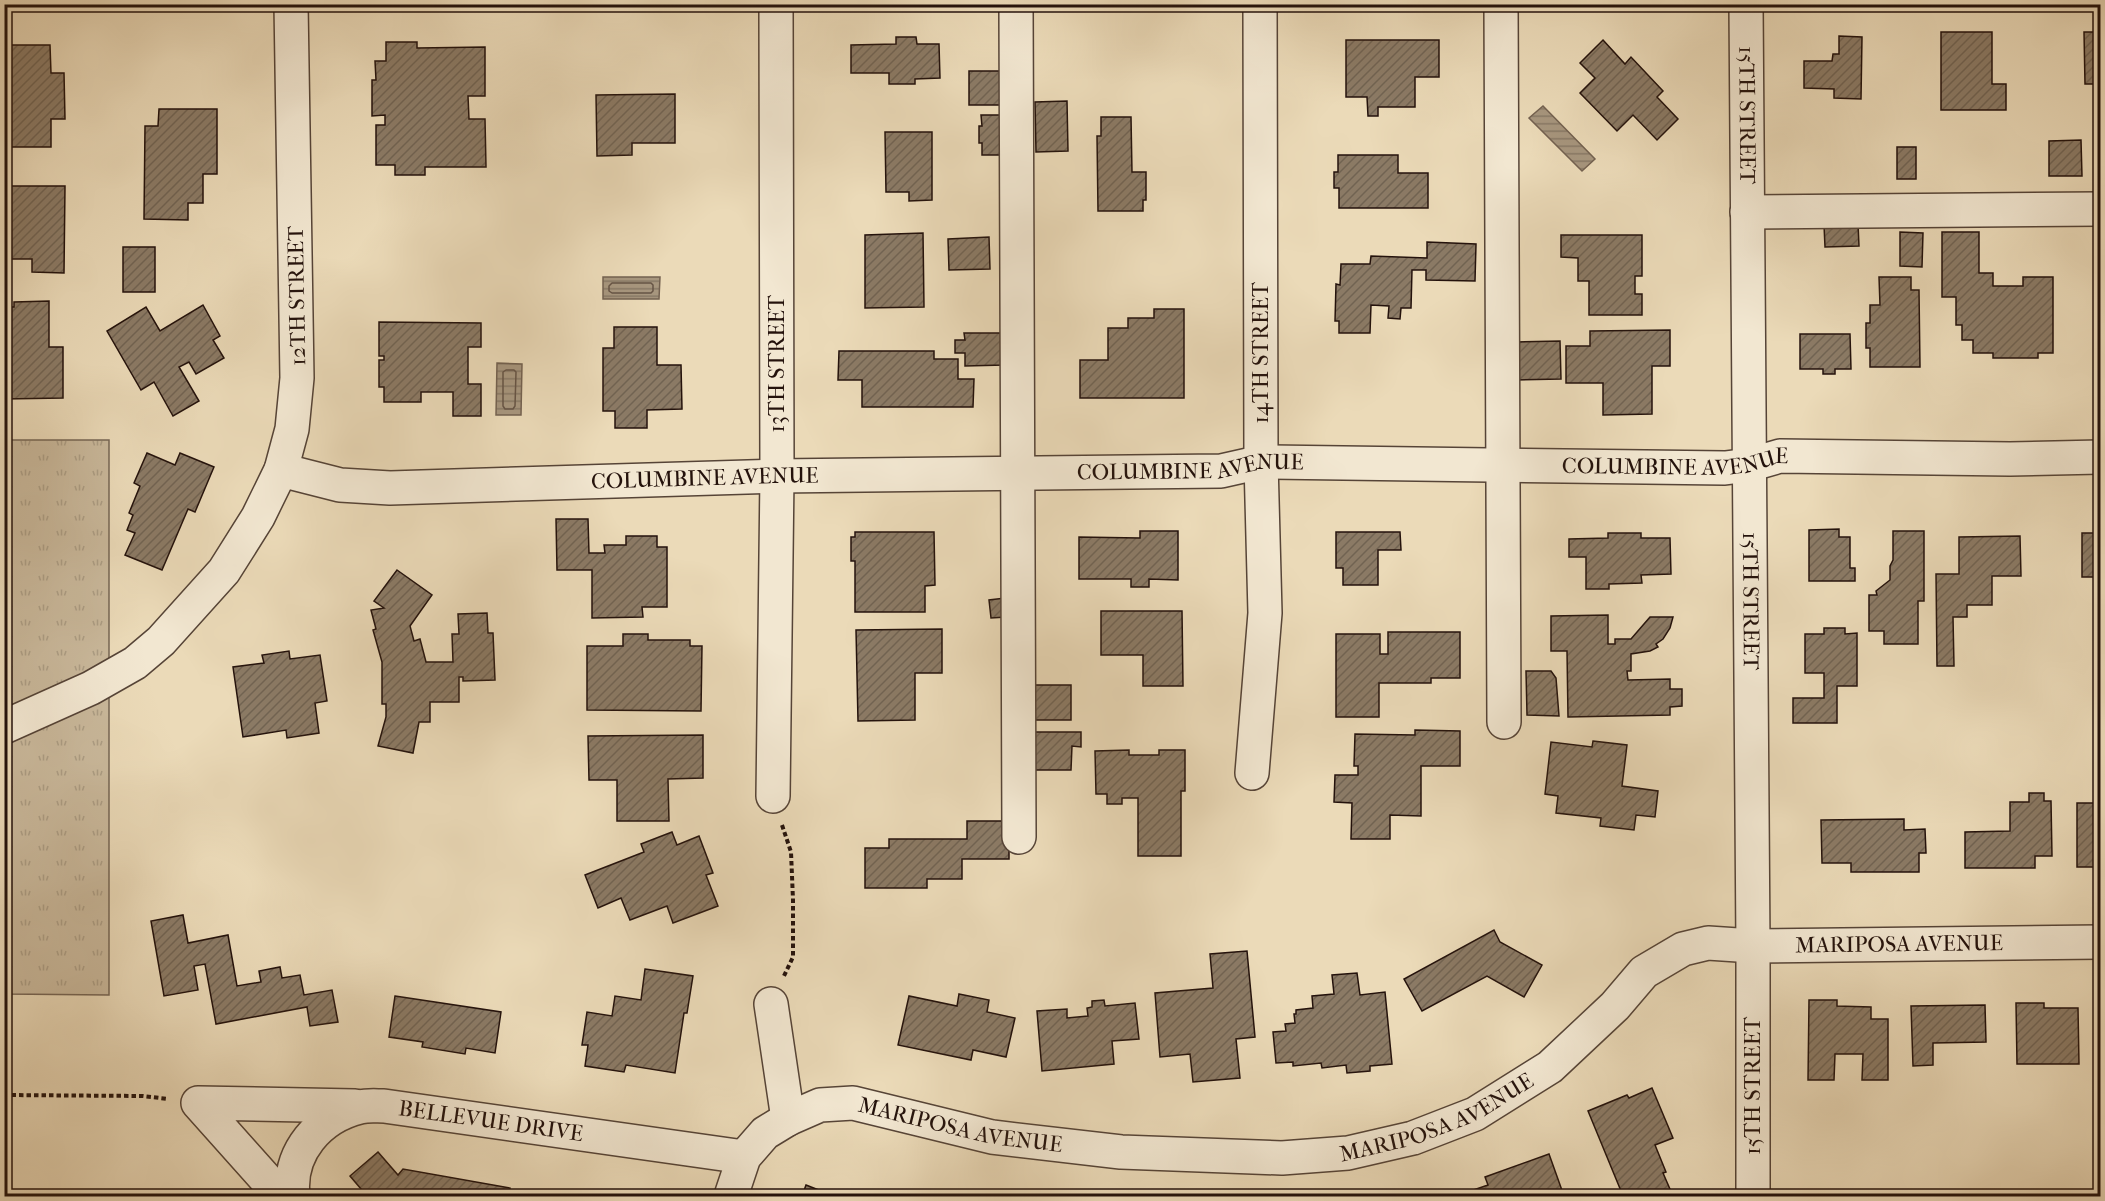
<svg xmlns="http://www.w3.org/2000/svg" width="2105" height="1201" viewBox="0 0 2105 1201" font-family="'IM FELL French Canon',serif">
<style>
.park{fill:url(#park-tufts);stroke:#766554;stroke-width:1.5}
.water{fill:url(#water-rules);stroke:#736150;stroke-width:1.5}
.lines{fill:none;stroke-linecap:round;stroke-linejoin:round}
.shore{stroke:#665445;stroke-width:1.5}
.building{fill:url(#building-hatch);stroke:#24120c;stroke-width:1.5}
.minor-casing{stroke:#564437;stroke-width:36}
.path{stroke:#24120c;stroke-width:4;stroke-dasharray:4.5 3;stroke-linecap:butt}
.minor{stroke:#f2e7d1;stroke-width:33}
.labels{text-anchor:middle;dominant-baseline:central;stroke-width:4.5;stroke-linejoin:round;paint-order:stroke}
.street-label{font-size:22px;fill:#24120c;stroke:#f2e7d1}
</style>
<defs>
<pattern id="park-tufts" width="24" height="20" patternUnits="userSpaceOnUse" patternTransform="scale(1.5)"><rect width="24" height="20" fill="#c9b89b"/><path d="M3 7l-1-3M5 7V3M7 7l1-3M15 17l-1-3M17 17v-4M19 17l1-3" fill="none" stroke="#ac9d84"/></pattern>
<pattern id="water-rules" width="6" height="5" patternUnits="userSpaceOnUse" patternTransform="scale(1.5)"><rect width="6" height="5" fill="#a7967e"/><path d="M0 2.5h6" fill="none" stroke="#887966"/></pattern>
<pattern id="building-hatch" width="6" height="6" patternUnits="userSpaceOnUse" patternTransform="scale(1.5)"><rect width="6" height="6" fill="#8b7a65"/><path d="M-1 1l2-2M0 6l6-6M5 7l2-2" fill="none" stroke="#716352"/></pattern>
</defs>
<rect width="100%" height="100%" fill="#ebdab8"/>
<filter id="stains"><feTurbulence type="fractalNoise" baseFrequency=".00333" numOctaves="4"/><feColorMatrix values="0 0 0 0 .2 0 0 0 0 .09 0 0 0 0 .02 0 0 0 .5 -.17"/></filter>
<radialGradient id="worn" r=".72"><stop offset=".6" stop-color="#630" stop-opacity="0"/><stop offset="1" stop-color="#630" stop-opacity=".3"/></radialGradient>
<polygon class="park" points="5,440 109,440 109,995 5,994"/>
<g class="water">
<polygon points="1543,106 1595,159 1582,171 1529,118"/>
<polygon points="603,277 660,277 659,299 603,299"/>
<polygon points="497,363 522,364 521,415 496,415"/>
</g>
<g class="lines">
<g class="shore">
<polygon points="612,283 651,283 653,285 653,291 651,293 612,293 609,291 609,286"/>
<polygon points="506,370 514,370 516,372 515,406 513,409 505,409 503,406 503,372"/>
</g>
</g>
<g class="building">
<polygon points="1941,32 1992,32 1992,84 2006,84 2006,110 1941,110"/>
<polygon points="2084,32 2100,32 2100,84 2085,84"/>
<polygon points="1839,36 1862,37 1861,99 1834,98 1834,89 1804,88 1804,61 1832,61 1833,54 1839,54"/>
<polygon points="896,37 916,37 917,44 939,44 940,78 915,79 915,84 889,84 889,73 851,73 851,45 896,44"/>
<polygon points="1346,40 1439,40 1439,77 1415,77 1415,107 1378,107 1378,116 1368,116 1367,97 1346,97"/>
<polygon points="1603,40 1625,64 1631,57 1663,91 1657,97 1678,119 1657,140 1633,115 1617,131 1580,93 1595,78 1580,63"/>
<polygon points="386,42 417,42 417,48 485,47 485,96 468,96 469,119 485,119 486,167 425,167 425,175 395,175 395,165 376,165 376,125 385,125 385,115 372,116 372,80 376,80 375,61 386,61"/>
<polygon points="4,45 50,45 51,73 64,73 65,119 51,119 51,147 4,147"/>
<rect x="969" y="71" width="35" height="34"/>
<polygon points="675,94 675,143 632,143 632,155 597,156 596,95"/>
<polygon points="1067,101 1068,151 1036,152 1035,102"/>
<polygon points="159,109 217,109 217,174 203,174 203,203 188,203 188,220 144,219 145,126 158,126"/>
<polygon points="981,115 1008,115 1009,155 982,155 982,143 979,143 979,126 982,126"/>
<polygon points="1101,117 1131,117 1132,172 1146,172 1146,200 1143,200 1143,211 1098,211 1097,136 1101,136"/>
<polygon points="885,132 932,132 932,200 909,201 909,192 886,192"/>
<polygon points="2081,140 2082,176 2049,176 2049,141"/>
<rect x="1897" y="147" width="19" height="32"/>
<polygon points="1338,155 1398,155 1398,173 1428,173 1428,208 1339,208 1339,188 1334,188 1334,172 1338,172"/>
<polygon points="4,186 65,186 64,273 32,272 32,259 4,259"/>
<polygon points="1858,224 1859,246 1825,247 1824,225"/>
<polygon points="1900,232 1923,233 1922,267 1900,266"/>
<polygon points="1942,232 1979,232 1979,273 1993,273 1993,286 2023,286 2023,277 2053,277 2053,353 2038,353 2038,358 1993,358 1993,353 1973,353 1973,340 1962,340 1962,325 1956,325 1956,297 1942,297"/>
<polygon points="923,233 924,307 865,308 865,235"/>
<polygon points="1561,235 1642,235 1642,276 1635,276 1635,294 1642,294 1642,315 1589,315 1589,281 1578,281 1578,258 1561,257"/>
<polygon points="989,237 990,269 949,270 948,239"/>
<polygon points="1427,242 1476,244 1475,281 1426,280 1426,270 1412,270 1411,308 1401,308 1400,319 1388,318 1389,306 1371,305 1370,333 1339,333 1339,321 1335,321 1336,284 1340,285 1341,264 1370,264 1371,256 1427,258"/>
<rect x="123" y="247" width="32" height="45"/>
<polygon points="1879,277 1911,277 1911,290 1919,290 1920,367 1870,367 1870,348 1866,348 1866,323 1870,323 1870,305 1880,305"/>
<polygon points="49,301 49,347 63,347 63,398 4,399 4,307 14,307 14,302"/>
<polygon points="203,305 220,336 213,340 224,358 196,374 189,362 179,367 199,401 173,416 154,382 141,390 107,331 146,307 160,331"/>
<polygon points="1154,309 1184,309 1184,398 1080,398 1080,360 1108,360 1108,328 1128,328 1128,318 1154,318"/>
<polygon points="379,322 481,323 481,347 468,347 468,384 481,384 481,416 453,416 453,392 421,392 421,402 384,402 384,387 379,387 379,360 384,360 384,356 379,356"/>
<polygon points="614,327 657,327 657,365 681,365 682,409 647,410 647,428 615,428 615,411 603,411 603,348 614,348"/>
<polygon points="1670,330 1670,366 1652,366 1652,414 1603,415 1603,383 1566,383 1566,346 1590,346 1590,331"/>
<polygon points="964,333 1004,333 1004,365 965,366 965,353 955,353 955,340 965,340"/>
<polygon points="1800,334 1850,334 1851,369 1835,369 1835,374 1823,374 1823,369 1800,369"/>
<polygon points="1560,341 1561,379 1516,380 1515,342"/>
<polygon points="839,351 934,351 934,359 958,359 958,379 974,379 973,407 862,407 862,380 838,380"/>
<polygon points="147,453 175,465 180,453 214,467 195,512 188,509 162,570 125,555 135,533 127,530 133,515 129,513 140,486 134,483"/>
<polygon points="556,519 588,519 589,553 605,553 604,545 626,545 626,536 657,536 657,547 667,547 667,607 642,607 643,617 592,618 592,570 557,570"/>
<polygon points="1839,529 1839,537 1850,537 1850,568 1855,568 1855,581 1809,581 1809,530"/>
<polygon points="1140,531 1178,531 1178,580 1149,579 1149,587 1131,587 1131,579 1079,579 1079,537 1140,538"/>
<polygon points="1893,531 1924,531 1924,601 1918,601 1918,644 1884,644 1884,631 1869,631 1869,595 1877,595 1876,591 1890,580 1890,566 1893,560"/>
<polygon points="855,532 934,532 935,585 925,586 925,612 855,612 855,561 851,561 851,537 855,537"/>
<polygon points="1336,532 1400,532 1401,550 1378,550 1378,585 1343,585 1343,568 1336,568"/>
<polygon points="1608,533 1641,533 1641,538 1670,538 1671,574 1641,575 1642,583 1609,584 1609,589 1586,589 1586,557 1569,557 1569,539 1608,538"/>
<rect x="2082" y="533" width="18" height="44"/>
<polygon points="2020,536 2021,576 1992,576 1992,605 1967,605 1967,617 1953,617 1954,666 1937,666 1936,574 1959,574 1959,537"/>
<polygon points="397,570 432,595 410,626 414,641 420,639 426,662 453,662 452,634 459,634 458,614 487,613 488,633 493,633 495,680 463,681 463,677 459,677 459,702 430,702 430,722 419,722 413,753 378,746 386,717 386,704 382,704 382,662 373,630 376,629 371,610 384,608 374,601"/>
<polygon points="1005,598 1006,617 991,618 989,600"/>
<polygon points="1101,611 1182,611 1183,686 1143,686 1143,655 1101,655"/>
<polygon points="1608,615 1608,644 1615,644 1615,639 1631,639 1650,617 1673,617 1670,628 1663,639 1656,644 1658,647 1650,651 1631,654 1631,671 1627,671 1628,680 1670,679 1670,689 1682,689 1682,706 1670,707 1670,715 1568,717 1567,651 1551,651 1551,616"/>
<polygon points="1824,628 1845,628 1845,634 1857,633 1857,686 1837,686 1837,723 1793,723 1793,698 1824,698 1824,673 1805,673 1805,634 1824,634"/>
<polygon points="942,629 942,673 915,673 915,720 858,721 856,630"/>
<polygon points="1388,632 1460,632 1460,678 1431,678 1431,683 1379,683 1379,717 1336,717 1336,634 1380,634 1380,654 1388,654"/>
<polygon points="623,634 648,634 648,640 690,640 690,646 702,646 701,711 587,710 587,646 623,646"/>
<polygon points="289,651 290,659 320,655 327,701 315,703 319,733 287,738 286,730 243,737 233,667 264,663 262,655"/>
<polygon points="1526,671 1551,671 1556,678 1559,716 1527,715"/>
<rect x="1035" y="685" width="36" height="35"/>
<polygon points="1415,730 1460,731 1460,766 1421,766 1421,816 1390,815 1390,839 1351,839 1352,803 1334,802 1335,775 1358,775 1358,766 1354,766 1355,734 1415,735"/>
<polygon points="1033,732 1081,732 1081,747 1072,746 1071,770 1032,770"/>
<polygon points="703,735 703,778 668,779 669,821 617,821 617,780 589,780 588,736"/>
<polygon points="1593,741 1627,745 1622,786 1658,791 1655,817 1636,815 1634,830 1600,826 1601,818 1556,813 1558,796 1545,794 1551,742 1592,747"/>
<polygon points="1129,750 1129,755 1159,755 1159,750 1185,750 1185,791 1181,791 1181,856 1138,856 1138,798 1122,798 1122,804 1107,804 1107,794 1096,794 1095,751"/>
<polygon points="2095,786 2100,786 2100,867 2077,867 2077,803 2095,803"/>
<polygon points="2029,793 2044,793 2044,801 2051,801 2052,856 2035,856 2035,868 1965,868 1965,832 2010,831 2010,802 2029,802"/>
<polygon points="1904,819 1904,830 1925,829 1926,853 1919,853 1919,872 1851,872 1851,863 1822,863 1821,820"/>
<polygon points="967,821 1009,821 1009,859 962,859 962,879 927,879 927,888 865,888 865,848 889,848 889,839 967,839"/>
<polygon points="672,832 677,845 699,836 713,873 706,875 718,906 673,923 667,906 630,920 621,898 598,908 585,875 644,852 641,844"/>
<polygon points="183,915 188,943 228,935 237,986 261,982 259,971 280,967 282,978 300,975 304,995 332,990 338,1022 310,1026 307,1007 216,1024 205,964 194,966 198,990 164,996 151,921"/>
<polygon points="1494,930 1500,942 1542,965 1524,997 1487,976 1422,1011 1404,979"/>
<polygon points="1247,951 1255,1037 1236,1039 1240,1078 1193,1082 1190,1054 1160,1057 1155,993 1213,988 1210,954"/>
<polygon points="645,969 693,976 687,1013 684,1013 675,1073 626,1065 624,1072 585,1066 588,1045 582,1045 587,1012 612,1016 615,996 641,1000"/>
<polygon points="1357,973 1360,995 1385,992 1392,1064 1370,1066 1370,1071 1347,1073 1346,1065 1322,1068 1321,1063 1293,1066 1293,1062 1276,1063 1273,1032 1286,1031 1285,1024 1295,1023 1294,1014 1296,1014 1296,1010 1313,1008 1312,996 1334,994 1332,975"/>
<polygon points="959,994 989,1000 987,1012 1015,1018 1006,1057 973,1050 971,1060 898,1045 909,996 957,1006"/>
<polygon points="395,996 501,1012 495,1053 466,1048 465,1054 422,1047 423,1042 389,1037"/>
<polygon points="1104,1000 1105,1006 1135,1003 1139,1039 1112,1041 1114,1064 1042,1071 1037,1011 1067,1009 1067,1018 1088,1016 1087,1008 1092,1007 1092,1001"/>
<polygon points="1809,1000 1837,1000 1837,1006 1871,1007 1871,1019 1888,1019 1888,1080 1862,1080 1863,1054 1835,1054 1834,1080 1808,1080"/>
<polygon points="2016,1003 2044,1003 2044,1008 2078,1008 2079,1064 2017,1064"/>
<polygon points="1985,1005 1986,1042 1933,1043 1933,1065 1913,1066 1911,1006"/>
<polygon points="1652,1088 1673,1138 1655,1145 1666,1172 1663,1173 1673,1196 1626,1196 1623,1190 1621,1191 1588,1111 1627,1095 1629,1098"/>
<polygon points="378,1152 398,1175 403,1169 510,1188 509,1196 367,1196 350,1176"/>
<polygon points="1549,1154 1564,1196 1456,1196 1488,1185 1485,1177"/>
<polygon points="806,1185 834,1196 802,1196"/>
</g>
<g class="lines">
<defs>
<g id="minor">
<polyline points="1016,4 1019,837"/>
<polyline points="1501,4 1504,722"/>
<path id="s1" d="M1746 4 1753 946V1196"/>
<polyline points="1747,212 2100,209"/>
<path id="s2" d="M281 470 340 485 390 488 777 476 1221 471 1261 462 1725 468 1749 465 1780 456 2010 459 2100 457"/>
<polyline points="4,727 91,688 135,663 161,641 224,571 258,517 281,470 292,429 297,378 291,4"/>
<polyline points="1252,773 1265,613 1261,462 1260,4"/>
<polyline points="773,796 777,476 776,4"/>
<polyline points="771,1004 788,1119"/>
<polyline points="281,1196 198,1103 355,1106"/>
<path id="s3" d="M293 1196C288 1152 319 1117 360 1107 368 1105 376 1106 384 1106L744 1157"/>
<path id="s4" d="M731 1196 744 1157 765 1133 788 1119 820 1105 853 1103 992 1137 1121 1152 1282 1158 1348 1153 1413 1138 1475 1114 1550 1067 1615 1006 1644 972 1683 949 1708 943 1753 946 2100 942"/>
</g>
</defs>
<use href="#minor" class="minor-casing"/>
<g class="path">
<polyline points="782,825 791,852 793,900 793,957 784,976"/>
<polyline points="4,1095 143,1096 168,1099"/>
</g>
<use href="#minor" class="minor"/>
</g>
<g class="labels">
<g class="street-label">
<text stroke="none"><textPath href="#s1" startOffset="111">15TH STREET</textPath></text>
<text transform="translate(297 296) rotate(-91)">12TH STREET</text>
<text transform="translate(1261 353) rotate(-90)">14TH STREET</text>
<text transform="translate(777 364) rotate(-90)">13TH STREET</text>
<text stroke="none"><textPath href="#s2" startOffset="1398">COLUMBINE AVENUE</textPath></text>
<text stroke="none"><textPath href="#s2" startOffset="912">COLUMBINE AVENUE</textPath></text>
<text stroke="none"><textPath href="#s2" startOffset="426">COLUMBINE AVENUE</textPath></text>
<text stroke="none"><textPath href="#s1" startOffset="597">15TH STREET</textPath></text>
<text stroke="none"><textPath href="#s4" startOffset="1286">MARIPOSA AVENUE</textPath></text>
<text transform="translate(1753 1086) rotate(-90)">15TH STREET</text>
<text stroke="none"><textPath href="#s4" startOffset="764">MARIPOSA AVENUE</textPath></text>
<text stroke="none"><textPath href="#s3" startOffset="254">BELLEVUE DRIVE</textPath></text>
<text stroke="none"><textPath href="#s4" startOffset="278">MARIPOSA AVENUE</textPath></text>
</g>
</g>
<rect width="2105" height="1201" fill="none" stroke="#ebdab8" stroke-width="24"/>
<rect x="6" y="6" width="2093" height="1189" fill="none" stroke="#24120c" stroke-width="3"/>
<rect x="12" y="12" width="2081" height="1177" fill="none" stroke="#24120c" stroke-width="1.5"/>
<rect width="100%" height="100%" filter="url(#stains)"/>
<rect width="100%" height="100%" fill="url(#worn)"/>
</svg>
